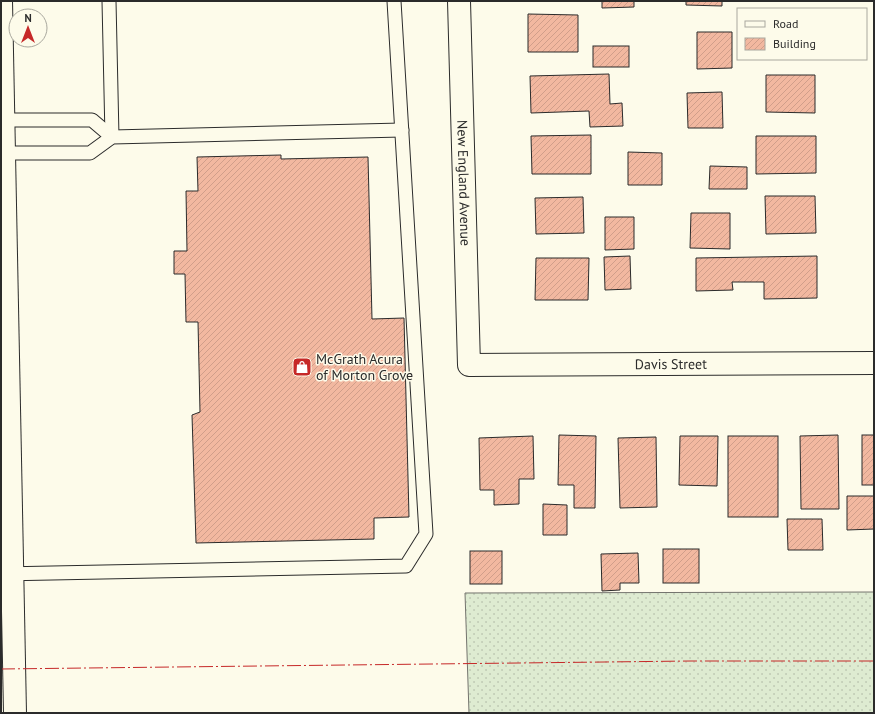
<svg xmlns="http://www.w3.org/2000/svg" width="875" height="714" viewBox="0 0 875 714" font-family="'PT Sans',sans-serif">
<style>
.grass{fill:url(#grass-dots);stroke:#74746e}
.building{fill:url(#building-hatch);stroke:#2b2b2b}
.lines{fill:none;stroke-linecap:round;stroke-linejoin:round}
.lane-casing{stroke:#2b2b2b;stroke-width:15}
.street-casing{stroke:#2b2b2b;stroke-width:24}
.primary-casing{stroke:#2b2b2b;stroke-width:24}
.lane{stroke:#fdfbea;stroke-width:13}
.street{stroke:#fdfbea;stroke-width:22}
.primary{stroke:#fdfbea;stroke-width:22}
.power{stroke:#c62828;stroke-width:1;stroke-dasharray:14 3 2 3;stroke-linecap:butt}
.labels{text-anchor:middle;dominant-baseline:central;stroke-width:3;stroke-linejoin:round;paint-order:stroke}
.street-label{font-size:14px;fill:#2b2b2b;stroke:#fdfbea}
.poi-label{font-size:14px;fill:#2b2b2b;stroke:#fdfbea;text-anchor:start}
</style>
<defs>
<pattern id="grass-dots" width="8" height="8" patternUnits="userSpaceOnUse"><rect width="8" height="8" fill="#deebd1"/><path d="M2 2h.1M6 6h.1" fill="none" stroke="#bfcab4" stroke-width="1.8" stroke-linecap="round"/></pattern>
<pattern id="building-hatch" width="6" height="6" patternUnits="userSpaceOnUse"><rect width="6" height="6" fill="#f2b8a0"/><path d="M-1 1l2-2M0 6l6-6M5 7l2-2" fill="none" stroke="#d09e8a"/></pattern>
</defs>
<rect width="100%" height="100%" fill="#fdfbea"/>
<polygon class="grass" points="874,592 874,713 469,713 465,593"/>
<g class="building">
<polygon points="602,1 634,1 634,7 602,8"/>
<polygon points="686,1 722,1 722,6 686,5"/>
<polygon points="528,14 578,15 578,52 528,52"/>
<polygon points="697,32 732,32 732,68 697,69"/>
<rect x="593" y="46" width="36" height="21"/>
<polygon points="609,74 610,104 622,103 623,126 590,127 589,111 531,113 530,76"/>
<polygon points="766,75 815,75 815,113 766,112"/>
<polygon points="722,92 723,128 688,128 687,93"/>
<polygon points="591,135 591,174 532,174 531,136"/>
<polygon points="756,136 816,136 816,173 756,174"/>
<polygon points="628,152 662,153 662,185 628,185"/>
<polygon points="281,155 281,159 368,157 372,319 404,318 409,517 374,518 374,539 196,543 192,415 200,412 198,322 186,322 185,274 174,274 174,251 187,251 186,191 198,191 197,157"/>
<polygon points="710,166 747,167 747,189 709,189"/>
<polygon points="765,196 815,196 816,233 766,234"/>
<polygon points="583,197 584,233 536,234 535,198"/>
<polygon points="691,213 730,213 730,249 690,248"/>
<polygon points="605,217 634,217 634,249 605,250"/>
<polygon points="630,256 631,289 605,290 604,257"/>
<polygon points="817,256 817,298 764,299 764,282 732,282 733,290 696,291 696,258"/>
<polygon points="536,258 589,258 588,300 535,300"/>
<polygon points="559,435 596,436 595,508 574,508 574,485 558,485"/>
<polygon points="838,435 839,509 801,509 800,436"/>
<rect x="862" y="435" width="12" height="50"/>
<polygon points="533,436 534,479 519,479 519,504 494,505 494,490 480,490 479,438"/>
<polygon points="680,436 718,436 717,486 679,485"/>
<rect x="728" y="436" width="50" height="81"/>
<polygon points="656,437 657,507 620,508 618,438"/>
<polygon points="847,496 874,496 874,529 847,530"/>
<polygon points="543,504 567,505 567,535 543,535"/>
<polygon points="787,519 822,519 823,550 788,550"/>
<rect x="663" y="549" width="36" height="34"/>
<rect x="470" y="551" width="32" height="33"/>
<polygon points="638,553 639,583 620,583 620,590 602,591 601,554"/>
</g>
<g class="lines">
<defs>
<g id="lane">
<polyline points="109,1 112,137"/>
<polyline points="3,120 92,120 112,137"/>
<polyline points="4,153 90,153 112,137 402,130"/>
<polyline points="1,574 406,566 426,534 394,1"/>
</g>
<g id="street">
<path id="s1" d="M459 1 469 365 874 363"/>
</g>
<polyline id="primary" points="1,1 15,713"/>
</defs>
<use href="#lane" class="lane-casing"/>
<use href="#street" class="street-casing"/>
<use href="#primary" class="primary-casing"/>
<use href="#lane" class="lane"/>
<use href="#street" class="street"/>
<use href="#primary" class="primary"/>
<polyline class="power" points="1,669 691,661 874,661"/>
</g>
<defs>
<symbol id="shop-square" viewBox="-11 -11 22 22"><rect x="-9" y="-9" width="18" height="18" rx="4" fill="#c62828" stroke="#fdfbea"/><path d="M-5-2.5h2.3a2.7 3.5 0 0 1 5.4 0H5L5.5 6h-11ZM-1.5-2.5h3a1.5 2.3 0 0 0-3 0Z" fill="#fff"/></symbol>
</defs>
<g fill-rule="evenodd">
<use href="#shop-square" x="291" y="356" width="22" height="22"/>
</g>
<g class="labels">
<g class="street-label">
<text stroke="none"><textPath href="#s1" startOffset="182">New England Avenue</textPath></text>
<text stroke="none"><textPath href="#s1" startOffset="566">Davis Street</textPath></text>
</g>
<g class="poi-label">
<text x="316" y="359">McGrath Acura<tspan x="316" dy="16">of Morton Grove</tspan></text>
</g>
</g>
<rect width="875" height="714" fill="none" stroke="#2b2b2b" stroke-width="4"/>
<rect x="737" y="8" width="130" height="52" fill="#fdfbea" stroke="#a9a89e"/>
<rect x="745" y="21" width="20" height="6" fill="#fdfbea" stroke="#a9a89e"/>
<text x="773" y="28" font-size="12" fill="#2b2b2b">Road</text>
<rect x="745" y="38" width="20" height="12" fill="url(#building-hatch)" stroke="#a9a89e"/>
<text x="773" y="48" font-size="12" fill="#2b2b2b">Building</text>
<g transform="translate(28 28)"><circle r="19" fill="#fdfbea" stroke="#a9a89e"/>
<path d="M0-3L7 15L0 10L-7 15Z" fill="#c62828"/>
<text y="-6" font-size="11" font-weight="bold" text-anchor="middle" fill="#2b2b2b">N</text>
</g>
</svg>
